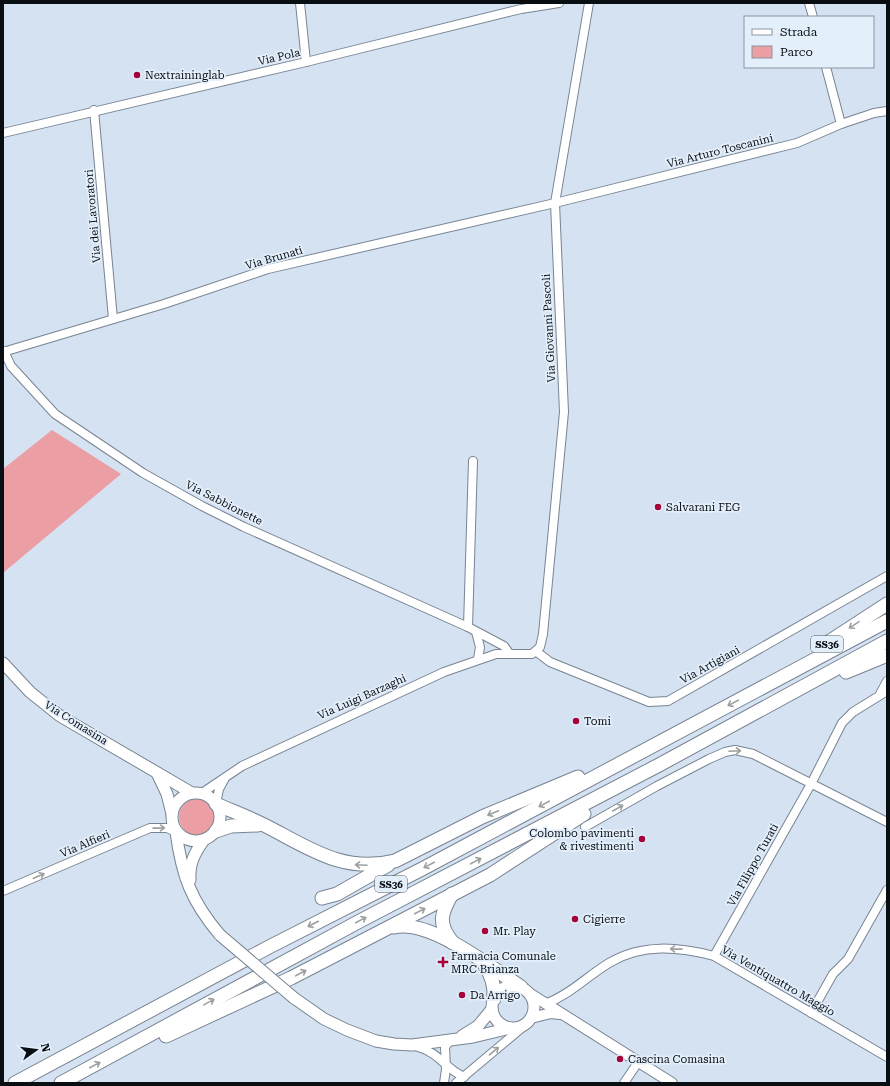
<svg xmlns="http://www.w3.org/2000/svg" width="890" height="1086" viewBox="0 0 890 1086" font-family="'Roboto Serif',serif">
<style>
.green{fill:#ec9ea5}
.lines{fill:none;stroke-linecap:round;stroke-linejoin:round}
.minor-casing{stroke:#788492;stroke-width:10}
.tertiary-casing{stroke:#788492;stroke-width:12}
.secondary-casing{stroke:#788492;stroke-width:13}
.trunk-casing{stroke:#788492;stroke-width:15}
.minor{stroke:#fff;stroke-width:8}
.tertiary{stroke:#fff;stroke-width:10}
.secondary{stroke:#fff;stroke-width:11}
.trunk{stroke:#fff;stroke-width:13}
.secondary-bridge-casing{stroke:#788492;stroke-width:13;stroke-linecap:butt}
.secondary-bridge{stroke:#fff;stroke-width:11}
.oneway{stroke:#9d9fa1}
.poi-dot{fill:#a20338;stroke:#e4effc;stroke-width:1.5}
.labels{text-anchor:middle;dominant-baseline:central;stroke-width:3.5;stroke-linejoin:round;paint-order:stroke}
.shield{fill:#e4effc;stroke:#4b5259;stroke-width:1}
.shield-label{font-size:10px;font-weight:bold;fill:#090e13}
.street-label{font-size:11px;fill:#090e13;stroke:#e4effc}
.poi-label{font-size:11px;fill:#090e13;stroke:#e4effc;text-anchor:start}
</style>
<rect width="100%" height="100%" fill="#d5e2f2"/>
<g class="green">
<polygon points="52,430 121,474 3,573 3,469"/>
<circle cx="197" cy="817" r="18"/>
</g>
<g class="lines">
<defs>
<g id="minor">
<polyline points="300,3 306,62"/>
<polyline points="809,3 813,17"/>
<polyline points="826,67 841,124"/>
<polyline points="94,110 113,319"/>
<polyline points="3,133 306,62 521,9 559,3"/>
<polyline points="4,351 11,366 55,414 143,473 202,506 244,527 468,627 504,646 509,653"/>
<polyline points="3,352 164,304 268,269 555,203 797,143 841,124 874,113 887,111"/>
<polyline points="468,627 473,461"/>
<polyline points="476,632 480,647 478,659"/>
<polyline points="537,652 550,662 649,702 668,701 887,576"/>
<polyline points="880,694 887,681"/>
<polyline points="202,793 242,766 444,672 496,654 532,654 540,647 543,634 564,412 555,203 589,3"/>
<polyline points="216,804 219,789 225,778"/>
<polyline points="585,827 657,786 709,759 725,752 735,750 753,754 887,822"/>
<polyline points="3,891 150,828 167,828 176,832"/>
<polyline points="714,956 811,784 842,723 853,712 887,691"/>
<path d="M545 1004C571 994 586 977 609 963 642 943 679 947 714 956L887 1057"/>
<polyline points="811,1013 833,974 848,959 887,890"/>
<path d="M415 1046C441 1053 443 1067 464 1077"/>
<polyline points="444,1083 446,1069 445,1047 451,1039"/>
<polyline points="456,1083 524,1026"/>
<polyline points="624,1083 639,1061"/>
</g>
<g id="tertiary">
<polyline points="529,993 672,1083"/>
<polyline points="531,1018 551,1013 560,1014"/>
</g>
<g id="secondary">
<polyline points="3,663 30,692 60,716 192,793"/>
<polyline points="157,773 167,794 172,814"/>
<circle cx="196" cy="817" r="24"/>
<path d="M176 832C182 876 191 901 220 935"/>
<path d="M190 880C189 864 194 854 203 841"/>
<circle cx="513" cy="1007" r="21"/>
<polyline points="294,998 324,1019 347,1030 376,1041 394,1044 412,1045 473,1037 510,1028"/>
<polyline points="462,1036 478,1026 492,1009"/>
</g>
<g id="trunk">
<polyline points="821,647 887,604"/>
<polyline points="846,672 885,656"/>
<path d="M216 804C232 811 248 817 264 825 308 847 342 874 395 861L482 817 578 777"/>
<polyline points="216,831 231,826 258,825"/>
<path d="M452 894C441 913 437 924 453 943"/>
<polyline points="322,898 337,894 388,865"/>
<path d="M394 927C431 919 490 967 521 987"/>
<path d="M484 964C491 974 495 986 494 999"/>
<polyline points="166,1036 291,978 490,875 584,814"/>
<polyline points="15,1083 269,947 422,869 887,621"/>
<polyline points="61,1083 358,922 659,765 887,641"/>
</g>
</defs>
<use href="#minor" class="minor-casing"/>
<use href="#tertiary" class="tertiary-casing"/>
<use href="#secondary" class="secondary-casing"/>
<use href="#trunk" class="trunk-casing"/>
<use href="#minor" class="minor"/>
<use href="#tertiary" class="tertiary"/>
<use href="#secondary" class="secondary"/>
<use href="#trunk" class="trunk"/>
<defs>
<polyline id="secondary-bridge" points="220,935 294,998"/>
</defs>
<use href="#secondary-bridge" class="secondary-bridge-casing"/>
<use href="#secondary-bridge" class="secondary-bridge"/>
</g>
<defs><path id="oneway-shaft" d="M-6 0H5M1.5-3L5.5 0L1.5 3" fill="none" stroke-width="1.6" stroke-linecap="round" stroke-linejoin="round"/></defs>
<g class="oneway">
<use href="#oneway-shaft" transform="translate(854 625) rotate(146)"/>
<use href="#oneway-shaft" transform="translate(733 703) rotate(152)"/>
<use href="#oneway-shaft" transform="translate(735 751) rotate(-3)"/>
<use href="#oneway-shaft" transform="translate(544 804) rotate(152)"/>
<use href="#oneway-shaft" transform="translate(618 808) rotate(-30)"/>
<use href="#oneway-shaft" transform="translate(493 813) rotate(157)"/>
<use href="#oneway-shaft" transform="translate(159 828) rotate(-1)"/>
<use href="#oneway-shaft" transform="translate(476 861) rotate(-28)"/>
<use href="#oneway-shaft" transform="translate(361 865) rotate(-177)"/>
<use href="#oneway-shaft" transform="translate(429 865) rotate(152)"/>
<use href="#oneway-shaft" transform="translate(39 876) rotate(-23)"/>
<use href="#oneway-shaft" transform="translate(420 911) rotate(-28)"/>
<use href="#oneway-shaft" transform="translate(361 920) rotate(-28)"/>
<use href="#oneway-shaft" transform="translate(313 924) rotate(153)"/>
<use href="#oneway-shaft" transform="translate(676 949) rotate(-179)"/>
<use href="#oneway-shaft" transform="translate(301 973) rotate(-28)"/>
<use href="#oneway-shaft" transform="translate(209 1002) rotate(-29)"/>
<use href="#oneway-shaft" transform="translate(494 1051) rotate(-40)"/>
<use href="#oneway-shaft" transform="translate(95 1065) rotate(-28)"/>
</g>
<g class="poi-dot">
<circle cx="137" cy="75" r="4"/>
<circle cx="658" cy="507" r="4"/>
<circle cx="576" cy="721" r="4"/>
<circle cx="642" cy="839" r="4"/>
<circle cx="575" cy="919" r="4"/>
<circle cx="485" cy="931" r="4"/>
<path d="M441 956h4v4h4v4h-4v4h-4v-4h-4v-4h4z"/>
<circle cx="462" cy="995" r="4"/>
<circle cx="620" cy="1059" r="4"/>
</g>
<g class="labels">
<g class="shield">
<rect x="811" y="636" width="32" height="16" rx="3"/>
<rect x="375" y="876" width="32" height="16" rx="3"/>
</g>
<g class="shield-label">
<text x="827" y="644">SS36</text>
<text x="391" y="884">SS36</text>
</g>
<g class="street-label">
<text transform="translate(279 57) rotate(-13)">Via Pola</text>
<text transform="translate(720 151) rotate(-14)">Via Arturo Toscanini</text>
<text transform="translate(93 216) rotate(-95)">Via dei Lavoratori</text>
<text transform="translate(274 258) rotate(-16)">Via Brunati</text>
<text transform="translate(549 328) rotate(-93)">Via Giovanni Pascoli</text>
<text transform="translate(224 503) rotate(27)">Via Sabbionette</text>
<text transform="translate(710 665) rotate(-29)">Via Artigiani</text>
<text transform="translate(362 697) rotate(-24)">Via Luigi Barzaghi</text>
<text transform="translate(76 723) rotate(32)">Via Comasina</text>
<text transform="translate(85 844) rotate(-23)">Via Alfieri</text>
<text transform="translate(753 865) rotate(-61)">Via Filippo Turati</text>
<text transform="translate(778 981) rotate(30)">Via Ventiquattro Maggio</text>
</g>
<g class="poi-label">
<text x="145" y="75">Nextraininglab</text>
<text x="666" y="507">Salvarani FEG</text>
<text x="584" y="721">Tomi</text>
<text x="634" y="833" text-anchor="end">Colombo pavimenti<tspan x="634" dy="13">&amp; rivestimenti</tspan></text>
<text x="583" y="919">Cigierre</text>
<text x="493" y="931">Mr. Play</text>
<text x="451" y="956">Farmacia Comunale<tspan x="451" dy="13">MRC Brianza</tspan></text>
<text x="470" y="995">Da Arrigo</text>
<text x="628" y="1059">Cascina Comasina</text>
</g>
</g>
<rect width="890" height="1086" fill="none" stroke="#090e13" stroke-width="8"/>
<rect x="744" y="16" width="130" height="52" fill="#e4effc" stroke="#8c959f"/>
<rect x="752" y="29" width="20" height="6" fill="#ffffff" stroke="#8c959f"/>
<text x="780" y="36" font-size="12" fill="#090e13">Strada</text>
<rect x="752" y="46" width="20" height="12" fill="#ec9ea5" stroke="#8c959f"/>
<text x="780" y="56" font-size="12" fill="#090e13">Parco</text>
<g transform="translate(36 1050) rotate(76)" stroke="#e4effc" stroke-width="3" paint-order="stroke">
<path d="M0-3L7 15L0 10L-7 15Z" fill="#090e13"/>
<text y="-6" font-size="11" font-weight="bold" text-anchor="middle" fill="#090e13">N</text>
</g>
</svg>
